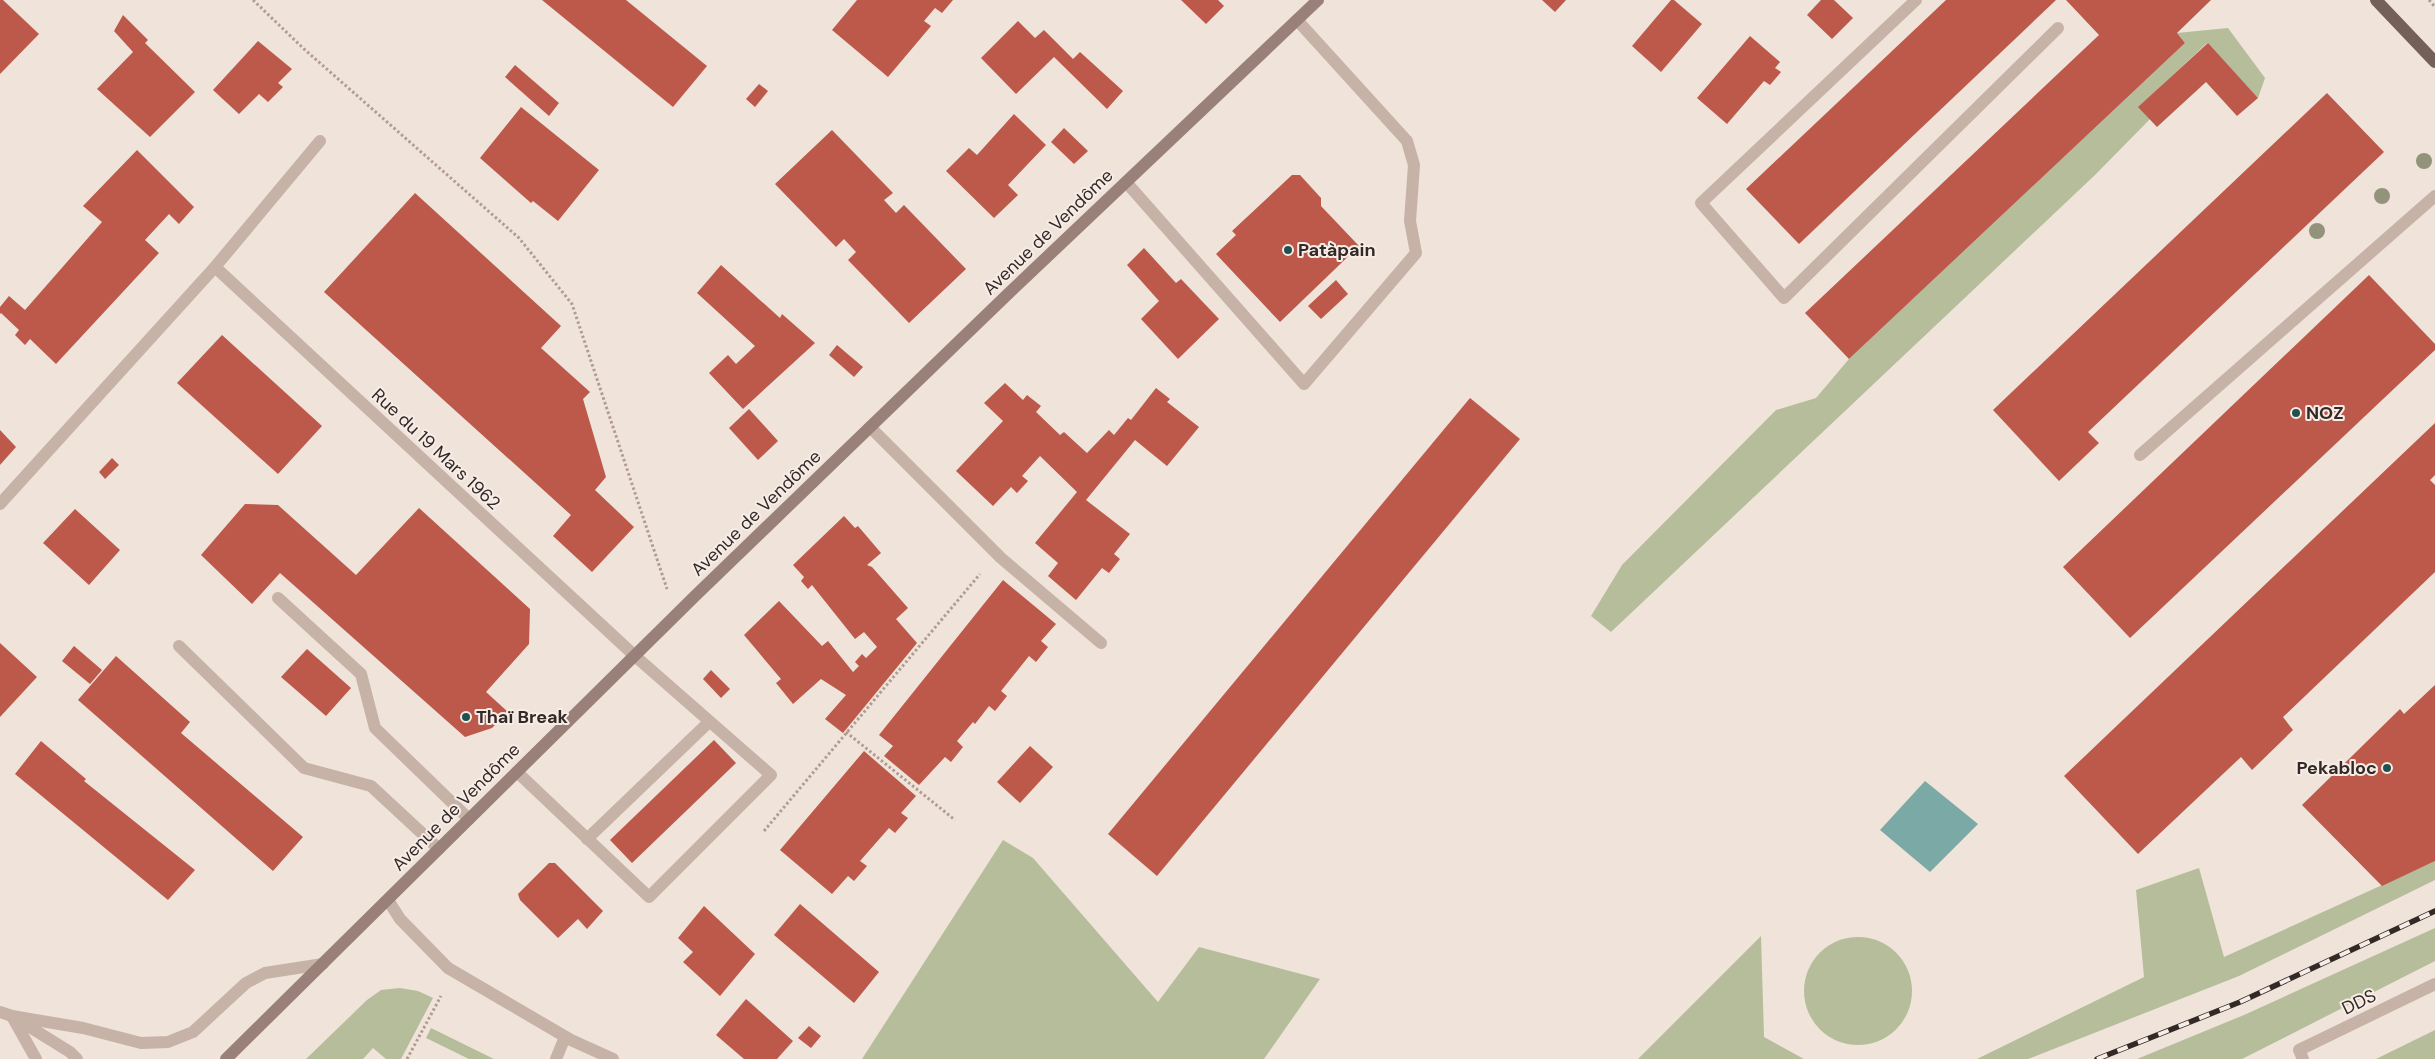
<svg xmlns="http://www.w3.org/2000/svg" width="2435" height="1059" viewBox="0 0 2435 1059" font-family="'DM Sans',sans-serif">
<style>
.green{fill:#b6bd9b}
.water{fill:#7baaa6}
.building{fill:#bc594b}
.lines{fill:none;stroke-linecap:round;stroke-linejoin:round}
.path{stroke:#b29c92;stroke-width:3;stroke-dasharray:2.5 2.5;stroke-linecap:butt}
.service{stroke:#c6b2a7;stroke-width:12}
.minor{stroke:#c6b2a7;stroke-width:12}
.secondary{stroke:#998179;stroke-width:12}
.primary{stroke:#745f59;stroke-width:12}
.rail-casing{stroke:#332927;stroke-width:5.5}
.rail{stroke:#f7ede6;stroke-width:4;stroke-dasharray:11;stroke-linecap:butt}
.tree{fill:#93927b}
.poi-dot{fill:#20514f;stroke:#f7ede6;stroke-width:2}
.labels{text-anchor:middle;dominant-baseline:central;stroke-width:4;stroke-linejoin:round;paint-order:stroke}
.street-label{font-size:18px;fill:#332927;stroke:#f7ede6}
.poi-label{font-size:18px;font-weight:bold;fill:#332927;stroke:#f7ede6;text-anchor:start}
</style>
<rect width="100%" height="100%" fill="#efe3da"/>
<g class="green">
<polygon points="2228,28 2265,78 2258,98 2207,43 2139,107 2150,119 2096,174 1611,632 1591,616 1622,565 1776,410 1816,398 1849,359 2185,43 2177,33"/>
<polygon points="1003,840 1033,858 1158,1002 1199,947 1320,979 1264,1059 862,1059"/>
<polygon points="2435,861 2435,880 2239,976 2028,1059 1977,1059 2144,977 2136,890 2199,868 2224,957"/>
<polygon points="2435,928 2435,961 2242,1059 2137,1059 2244,1015"/>
<polygon points="1761,936 1764,1037 1804,1059 1638,1059"/>
<circle cx="1858" cy="991" r="54"/>
<polygon points="400,988 418,991 433,998 401,1059 386,1059 373,1048 363,1059 306,1059 367,1000 381,990"/>
<polygon points="431,1028 494,1059 469,1059 426,1038"/>
<polygon points="2435,1030 2435,1059 2376,1059"/>
</g>
<polygon class="water" points="1925,781 1978,824 1930,872 1880,830"/>
<g class="building">
<polygon points="0,0 3,0 39,34 0,74"/>
<polygon points="542,0 626,0 707,66 673,107"/>
<polygon points="857,0 953,0 942,13 935,8 924,21 931,26 888,77 832,30"/>
<polygon points="1181,0 1218,0 1224,6 1206,24"/>
<polygon points="1542,0 1566,0 1555,12"/>
<polygon points="1671,0 1674,0 1702,24 1661,72 1632,46"/>
<polygon points="1821,0 1834,0 1853,18 1832,39 1807,15"/>
<polygon points="1946,0 2056,0 1799,244 1746,189"/>
<polygon points="2066,0 2211,0 2177,33 2185,43 1849,359 1805,313 2099,35"/>
<polygon points="123,15 148,40 145,43 195,92 150,137 97,89 133,52 114,31"/>
<polygon points="1018,21 1035,38 1044,30 1073,59 1080,52 1123,91 1107,109 1054,57 1016,94 981,58"/>
<polygon points="1750,36 1780,62 1775,68 1781,72 1770,85 1764,81 1727,124 1697,98"/>
<polygon points="258,41 292,69 278,83 283,87 268,102 259,94 239,114 213,90"/>
<polygon points="2208,43 2258,98 2237,116 2206,82 2157,127 2138,107"/>
<polygon points="515,65 559,103 549,116 505,77"/>
<polygon points="759,84 768,91 755,107 746,99"/>
<polygon points="2327,93 2384,152 2088,432 2099,443 2059,481 1993,410"/>
<polygon points="521,107 599,170 558,221 533,201 531,203 480,158"/>
<polygon points="1014,114 1046,145 1008,185 1018,195 994,218 946,171 969,148 977,155"/>
<polygon points="1064,128 1088,151 1074,164 1051,142"/>
<polygon points="832,130 893,193 884,200 896,213 904,205 966,269 909,323 848,260 856,252 844,239 836,247 775,184"/>
<polygon points="137,150 194,207 179,224 169,214 145,240 159,253 56,364 30,339 25,345 15,335 19,330 1,313 0,314 0,307 9,296 25,310 102,222 83,206"/>
<polygon points="1292,175 1300,175 1321,198 1321,206 1359,246 1280,322 1216,254 1236,235 1232,231"/>
<polygon points="415,193 561,326 541,348 590,392 583,399 606,477 595,490 634,527 592,572 553,536 571,515 324,292"/>
<polygon points="1144,248 1176,283 1181,279 1219,319 1178,359 1141,319 1159,301 1127,265"/>
<polygon points="721,265 780,318 782,314 815,343 743,409 709,373 728,355 736,364 755,346 697,293"/>
<polygon points="2369,275 2435,344 2435,350 2130,638 2063,567"/>
<polygon points="1336,280 1348,294 1321,319 1308,306"/>
<polygon points="222,335 322,426 278,474 177,383"/>
<polygon points="837,345 863,367 854,377 829,355"/>
<polygon points="1005,383 1023,400 1027,395 1041,406 1036,412 1060,435 1064,432 1087,453 1109,430 1114,435 1128,418 1131,420 1156,388 1170,399 1167,402 1199,427 1167,466 1135,440 1086,500 1130,534 1114,554 1120,559 1109,573 1102,568 1076,600 1048,576 1058,563 1035,543 1077,492 1040,456 1022,476 1028,481 1017,493 1011,487 993,506 956,471 1003,421 984,403"/>
<polygon points="1470,398 1520,439 1157,876 1108,834"/>
<polygon points="749,409 778,441 758,460 729,428"/>
<polygon points="2435,423 2435,475 2430,480 2435,485 2435,572 2283,717 2293,730 2252,770 2241,757 2138,854 2064,776"/>
<polygon points="0,430 16,447 0,465"/>
<polygon points="112,458 119,465 105,479 99,472"/>
<polygon points="245,504 278,505 356,575 419,508 530,609 529,644 486,692 508,712 492,728 465,737 280,573 252,604 201,555"/>
<polygon points="75,509 120,550 89,585 43,543"/>
<polygon points="844,516 855,528 858,526 881,553 867,565 872,567 908,608 896,619 917,643 843,733 825,719 846,695 821,679 793,704 776,683 781,679 744,635 779,601 822,646 828,641 853,672 859,666 855,662 862,654 866,658 877,647 864,632 855,639 812,585 808,589 801,581 804,577 793,565"/>
<polygon points="1003,580 1056,624 1041,641 1048,647 1036,662 1029,656 1001,691 1007,696 995,711 989,706 975,724 973,722 957,741 963,747 951,762 945,757 919,785 884,756 893,746 879,735"/>
<polygon points="0,643 37,677 0,717"/>
<polygon points="74,646 102,670 90,684 62,661"/>
<polygon points="307,649 351,688 326,716 281,677"/>
<polygon points="116,656 190,722 181,733 303,837 273,871 78,700"/>
<polygon points="711,670 730,689 721,698 703,679"/>
<polygon points="2435,685 2435,861 2382,886 2302,805 2400,709 2404,714"/>
<polygon points="714,740 736,763 632,863 610,840"/>
<polygon points="41,741 86,779 84,781 195,870 168,900 15,774"/>
<polygon points="1030,746 1053,767 1020,803 997,782"/>
<polygon points="864,751 916,796 901,813 908,818 895,833 889,828 860,861 867,866 854,881 848,876 832,894 780,850"/>
<polygon points="549,863 555,863 603,911 587,929 578,919 558,938 520,900 518,894"/>
<polygon points="800,904 879,972 854,1003 774,935"/>
<polygon points="704,906 755,954 720,996 683,962 693,952 678,938"/>
<polygon points="746,999 793,1041 777,1059 744,1059 716,1035"/>
<polygon points="809,1026 821,1036 811,1048 798,1038"/>
</g>
<g class="lines">
<g class="path">
<polyline points="253,0 304,49 519,238 572,304 667,589"/>
<polyline points="2429,0 2435,7"/>
<polyline points="846,732 955,820"/>
<polyline points="764,831 980,574"/>
<polyline points="407,1059 441,996"/>
</g>
<g class="service">
<polyline points="1916,0 1701,203 1784,298 2058,28"/>
<polyline points="1126,182 1304,384 1416,253 1410,221 1414,165 1407,141 1297,20"/>
<polyline points="870,427 1001,558 1101,643"/>
<polyline points="2140,455 2435,196"/>
<polyline points="278,598 361,674 375,728 469,819"/>
<polyline points="179,646 304,768 371,786 439,849"/>
<polyline points="517,772 649,897 771,775 635,656"/>
<polyline points="587,839 709,722"/>
<polyline points="388,900 400,919 448,968 571,1040 613,1059"/>
<polyline points="556,1059 565,1037"/>
<polyline points="2303,1059 2299,1050 2435,984"/>
</g>
<g class="minor">
<polyline points="215,267 320,141"/>
<polyline points="0,504 215,267 635,656"/>
<polyline points="0,1012 12,1016 70,1052 77,1059"/>
<polyline points="12,1016 83,1028 141,1043 168,1042 193,1032 246,983 265,973 323,964"/>
<polyline points="13,1018 36,1059"/>
</g>
<polyline class="secondary" points="226,1059 694,597 1010,292 1318,0"/>
<polyline class="primary" points="2376,0 2435,62"/>
<defs>
<polyline id="rail" points="2097,1059 2240,1002 2435,911"/>
</defs>
<use href="#rail" class="rail-casing"/>
<use href="#rail" class="rail"/>
</g>
<g class="tree">
<circle cx="2424" cy="161" r="8"/>
<circle cx="2382" cy="196" r="8"/>
<circle cx="2317" cy="231" r="8"/>
</g>
<g class="poi-dot">
<circle cx="1288" cy="250" r="5"/>
<circle cx="2296" cy="413" r="5"/>
<circle cx="466" cy="717" r="5"/>
<circle cx="2387" cy="768" r="5"/>
</g>
<g class="labels">
<g class="street-label">
<text transform="translate(1048 232) rotate(-44)">Avenue de Vendôme</text>
<text transform="translate(436 449) rotate(43)">Rue du 19 Mars 1962</text>
<text transform="translate(756 513) rotate(-44)">Avenue de Vendôme</text>
<text transform="translate(456 807) rotate(-45)">Avenue de Vendôme</text>
<text transform="translate(2359 1002) rotate(-26)">DDS</text>
</g>
<g class="poi-label">
<text x="1298" y="250">Patàpain</text>
<text x="2306" y="413">NOZ</text>
<text x="476" y="717">Thaï Break</text>
<text x="2377" y="768" text-anchor="end">Pekabloc</text>
</g>
</g>
</svg>
